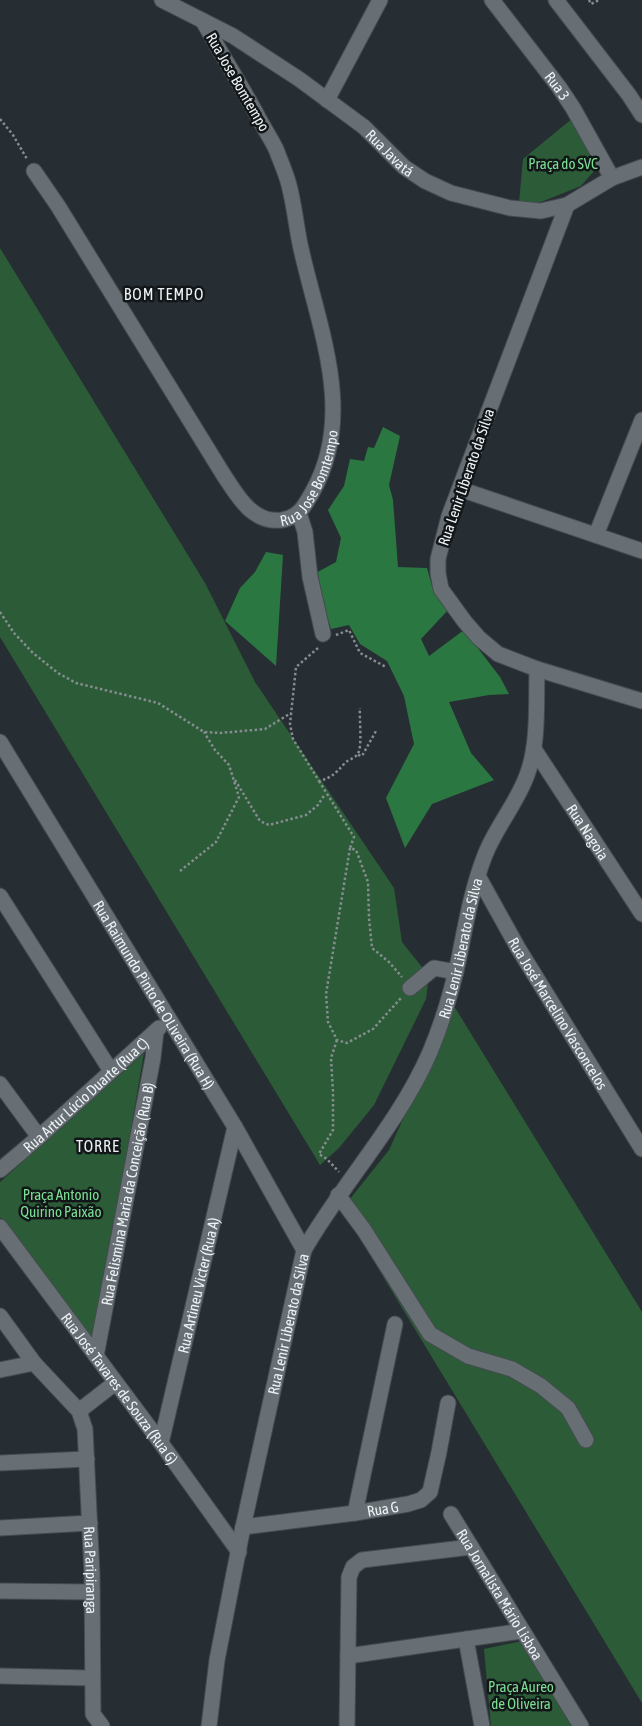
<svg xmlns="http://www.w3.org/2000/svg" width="642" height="1726" viewBox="0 0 642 1726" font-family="'Asap Condensed',sans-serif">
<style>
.green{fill:#2b5c37}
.forest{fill:#2b7741}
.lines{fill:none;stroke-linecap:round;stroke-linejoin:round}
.minor-casing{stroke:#454b4f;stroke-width:17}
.path{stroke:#868c90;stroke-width:2.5;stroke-dasharray:2.5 2.5;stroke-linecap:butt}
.minor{stroke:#676f75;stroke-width:15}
.labels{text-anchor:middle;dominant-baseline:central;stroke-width:5;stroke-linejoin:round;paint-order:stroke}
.street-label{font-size:15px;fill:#edf2f5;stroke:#121618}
.park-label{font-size:15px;fill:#7bdf93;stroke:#121618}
.neighbourhood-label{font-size:16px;letter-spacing:1px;fill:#edf2f5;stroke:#121618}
</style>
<rect width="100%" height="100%" fill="#272e33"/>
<g class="green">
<polygon points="573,118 600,164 581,186 536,204 519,203 523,159"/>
<polygon points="0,248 205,583 255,682 394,888 402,942 429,976 426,999 374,1105 339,1148 320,1165 0,637"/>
<polygon points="454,1006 642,1312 642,1703 342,1209 389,1150"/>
<polygon points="144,1053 94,1344 0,1217 0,1182"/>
<polygon points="527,1640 573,1726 491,1726 484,1649"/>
</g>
<g class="forest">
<polygon points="383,427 400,436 389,485 393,500 398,567 427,568 432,586 449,609 421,639 429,656 464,630 500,677 509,694 489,695 449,702 471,753 494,780 432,804 405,848 386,798 414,744 404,696 387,661 360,644 349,625 331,629 314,574 336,562 341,538 328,510 344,486 350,459 364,461 368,447 374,448"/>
<polygon points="266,552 283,555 276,666 225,621 240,588 255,572"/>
</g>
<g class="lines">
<defs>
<g id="minor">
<path id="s1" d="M162 0 233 36 299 79 364 127 404 167 425 181 451 193 510 208 541 211 567 205 612 178 642 167"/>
<path id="s2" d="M492 0 559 87 573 108 612 178"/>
<polyline points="556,0 629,95 642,115"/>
<polyline points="327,100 380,0"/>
<path id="s3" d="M34 171 58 206 223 474C237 495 252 524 282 520 300 517 305 505 313 491 357 412 317 324 300 244 296 224 294 204 289 185 286 173 280 160 276 149 270 137 262 125 256 113 239 82 220 52 203 21"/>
<polyline points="567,205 449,516 438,559 438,573 441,589 465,622 479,638 498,654 537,669 642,701"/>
<polyline points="460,489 642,551"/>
<polyline points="299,513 305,532 310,577 323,634"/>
<polyline points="596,535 642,420"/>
<path id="s4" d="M0 742 235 1127 304 1250"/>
<path id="s5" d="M534 749 642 914"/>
<path id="s6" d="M478 876 518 948 642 1149"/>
<polyline points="0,896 111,1071"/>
<polyline points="410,988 434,968 456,972"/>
<polyline points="0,1084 39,1137"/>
<path id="s7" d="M0 1170 39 1137 159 1028"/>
<polyline points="338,1195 364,1230 430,1334 468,1356 512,1369 541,1386 568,1408 586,1440"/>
<path id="s8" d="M0 1227 161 1443 239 1552"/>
<path id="s9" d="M0 1316 34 1363 79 1411 85 1429 92 1574 93 1714 102 1726"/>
<path id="s10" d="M96 1356 153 1058 156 1031"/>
<polyline points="0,1370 34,1363"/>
<polyline points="79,1411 115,1383"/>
<path id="s11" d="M161 1443 235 1127"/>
<polyline points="0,1463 87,1459"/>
<polyline points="355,1513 395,1324"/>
<path id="s12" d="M451 1514 581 1726"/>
<path id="s13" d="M243 1527 355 1513 408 1504 421 1500 430 1492 439 1452 448 1403"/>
<polyline points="0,1528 90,1523"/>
<polyline points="0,1591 92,1592"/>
<polyline points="466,1639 482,1726"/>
<polyline points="348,1656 522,1631"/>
<polyline points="0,1676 92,1678"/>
<path id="s14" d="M209 1726 217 1660 243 1527 304 1250C343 1182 399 1124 430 1052 443 1021 452 990 459 958 466 923 472 888 485 855 496 827 517 803 527 775 539 744 536 702 537 669"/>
<polyline points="347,1726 349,1577 353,1567 362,1560 471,1547"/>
</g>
</defs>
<use href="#minor" class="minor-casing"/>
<g class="path">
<polyline points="589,0 591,4 599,0"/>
<polyline points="0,119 13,135 27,159"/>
<polyline points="0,612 14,633 33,653 58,673 76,683 158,703 204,732 220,733 265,729 291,713"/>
<polyline points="336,635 349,630 360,653 386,667"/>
<path d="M318 648 296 667 290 724 293 739 319 781C331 778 336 773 344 764 347 760 353 759 357 755 363 749 359 718 360 708"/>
<polyline points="358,755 362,756 376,731"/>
<polyline points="235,780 260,821 269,825 306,815 318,805 325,794"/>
<polyline points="319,781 354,837 350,848 356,850 368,882 369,918 372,948 389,962 402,977"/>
<polyline points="350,848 326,994 328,1022 337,1040 347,1043 373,1029 401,998"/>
<polyline points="180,871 216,842 239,797 229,765 215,750 204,732"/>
<polyline points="337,1040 331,1058 333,1092 333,1130 319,1154 327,1159 339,1172"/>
</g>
<use href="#minor" class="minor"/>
</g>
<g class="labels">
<g class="street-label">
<text transform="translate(238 82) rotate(60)">Rua Jose Bomtempo</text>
<text stroke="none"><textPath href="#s2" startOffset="108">Rua 3</textPath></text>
<text stroke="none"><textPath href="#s1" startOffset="276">Rua Javatá</textPath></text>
<text stroke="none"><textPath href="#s3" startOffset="490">Rua Jose Bomtempo</textPath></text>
<text transform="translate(466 477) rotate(-71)">Rua Lenir Liberato da Silva</text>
<text stroke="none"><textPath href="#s5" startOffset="99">Rua Nagoia</textPath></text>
<text stroke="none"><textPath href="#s14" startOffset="829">Rua Lenir Liberato da Silva</textPath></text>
<text stroke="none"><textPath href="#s4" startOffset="296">Rua Raimundo Pinto de OLiveira (Rua H)</textPath></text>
<text stroke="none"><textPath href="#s6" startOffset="159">Rua José Marcelino Vasconcelos</textPath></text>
<text stroke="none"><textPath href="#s7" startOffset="114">Rua Artur Lúcio Duarte (Rua C)</textPath></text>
<text stroke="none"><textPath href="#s10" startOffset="165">Rua Felismina Maria da Conceição (Rua B)</textPath></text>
<text stroke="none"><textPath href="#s11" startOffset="162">Rua Artineu Victer (Rua A)</textPath></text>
<text stroke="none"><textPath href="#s14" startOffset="410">Rua Lenir Liberato da Silva</textPath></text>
<text stroke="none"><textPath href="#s8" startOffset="201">Rua José Tavares de Souza (Rua G)</textPath></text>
<text stroke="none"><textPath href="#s13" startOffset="141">Rua G</textPath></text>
<text stroke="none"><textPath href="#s9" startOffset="284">Rua Paripiranga</textPath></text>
<text stroke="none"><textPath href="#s12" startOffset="94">Rua Jornalista Mário Lisboa</textPath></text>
</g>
<g class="park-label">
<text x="563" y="163">Praça do SVC</text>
<text x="61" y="1194">Praça Antonio<tspan x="61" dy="17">Quirino Paixão</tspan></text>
<text x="521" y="1686">Praça Aureo<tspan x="521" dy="17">de Oliveira</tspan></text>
</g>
<g class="neighbourhood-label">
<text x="164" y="294">BOM TEMPO</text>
<text x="98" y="1146">TORRE</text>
</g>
</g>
</svg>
